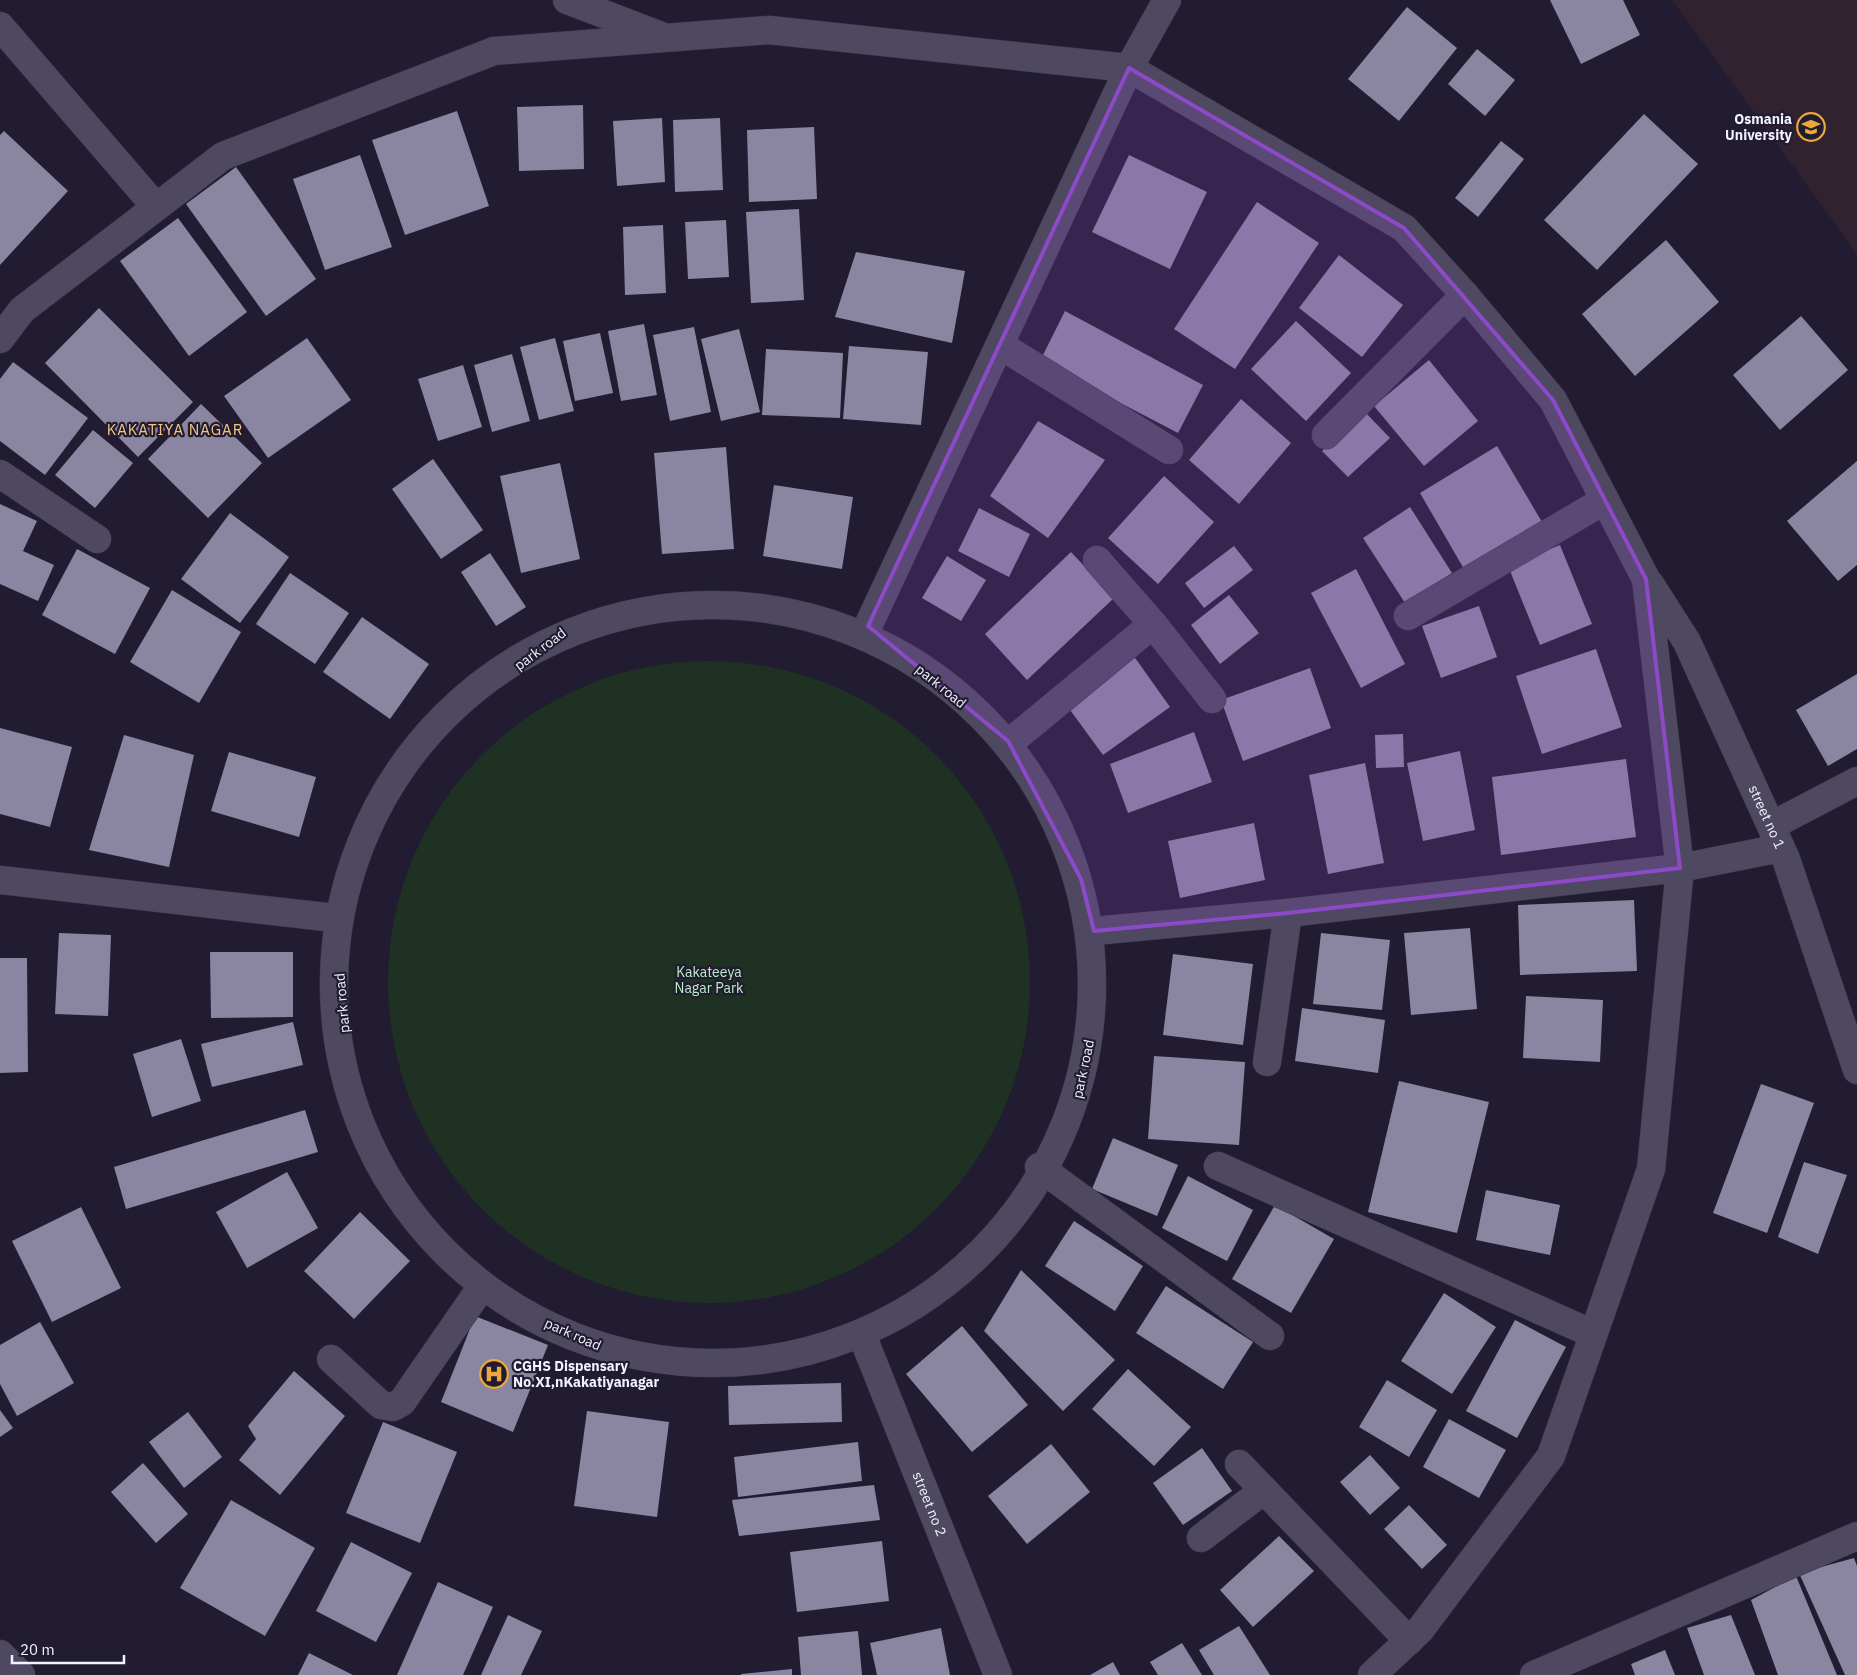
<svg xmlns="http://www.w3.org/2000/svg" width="1857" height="1675" viewBox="0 0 1857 1675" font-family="'IBM Plex Sans',sans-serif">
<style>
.education{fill:#30222e}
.green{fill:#1e3122}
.building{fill:#8a85a0}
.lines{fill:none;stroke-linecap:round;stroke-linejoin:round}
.minor-casing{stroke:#3e3a4b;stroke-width:29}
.minor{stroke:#4e4861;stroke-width:28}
.marked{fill:#8d4ac8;fill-opacity:0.2;stroke:#8d4ac8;stroke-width:4;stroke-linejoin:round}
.labels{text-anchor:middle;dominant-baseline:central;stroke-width:4.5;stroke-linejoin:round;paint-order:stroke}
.poi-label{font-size:14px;font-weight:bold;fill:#f4f2fe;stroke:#211c31;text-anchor:end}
.street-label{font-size:14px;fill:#f4f2fe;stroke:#211c31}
.park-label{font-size:14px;fill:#b8efc2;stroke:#211c31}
.neighbourhood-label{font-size:15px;letter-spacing:1px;fill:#f4c582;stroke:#211c31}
</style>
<rect width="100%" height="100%" fill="#211c31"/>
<polygon class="education" points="1672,0 1857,0 1857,254"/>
<circle class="green" cx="709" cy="982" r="321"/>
<g class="building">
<polygon points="1550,0 1623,0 1640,35 1581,64"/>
<polygon points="1407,7 1457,48 1399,121 1348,79"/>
<polygon points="1477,49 1515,80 1485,116 1448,84"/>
<polygon points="583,105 584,169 519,171 517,107"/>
<polygon points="457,111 489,206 405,235 372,140"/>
<polygon points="1644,114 1698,164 1597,270 1544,220"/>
<polygon points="662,118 665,182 617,186 613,121"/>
<polygon points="720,118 723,190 675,192 673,120"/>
<polygon points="814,127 817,199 749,202 747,130"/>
<polygon points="4,131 68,191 0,265 0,135"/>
<polygon points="1501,141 1524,159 1478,217 1455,198"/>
<polygon points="360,155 392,247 325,270 293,179"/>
<polygon points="1129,155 1207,192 1170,269 1092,232"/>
<polygon points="236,167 316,279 266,316 186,204"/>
<polygon points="1257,202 1319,243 1235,369 1174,329"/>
<polygon points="799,209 804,300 751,303 746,212"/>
<polygon points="178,218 247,312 189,356 120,261"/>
<polygon points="726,220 729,277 688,279 685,222"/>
<polygon points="663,225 666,293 625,295 623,227"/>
<polygon points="1666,240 1719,302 1635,376 1582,314"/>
<polygon points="856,252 965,271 952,343 835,317"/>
<polygon points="1339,255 1403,305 1362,357 1299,308"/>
<polygon points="99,308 193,402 138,457 45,363"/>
<polygon points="1065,311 1203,385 1178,433 1040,361"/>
<polygon points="1801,316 1848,370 1780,430 1733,375"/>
<polygon points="1296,321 1351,373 1306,421 1251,369"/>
<polygon points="644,324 657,395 621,401 608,331"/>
<polygon points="694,327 711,412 670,421 653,335"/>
<polygon points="739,329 760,412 721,421 701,339"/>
<polygon points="600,333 613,393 575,401 563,341"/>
<polygon points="307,338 351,400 268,458 224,396"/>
<polygon points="555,338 574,411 539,420 520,347"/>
<polygon points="849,346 928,352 921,425 843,419"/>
<polygon points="766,349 843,353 840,418 762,415"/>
<polygon points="512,354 530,421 492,432 474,365"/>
<polygon points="1429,360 1478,421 1424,466 1374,406"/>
<polygon points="13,362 88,418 45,475 0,441 0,379"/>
<polygon points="463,365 482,427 438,441 418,379"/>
<polygon points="1241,399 1291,443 1239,504 1189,460"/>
<polygon points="201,404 262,463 208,518 148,459"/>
<polygon points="1364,411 1390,438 1348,477 1322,451"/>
<polygon points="1038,421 1105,460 1048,538 990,496"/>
<polygon points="93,430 133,463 95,508 55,475"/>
<polygon points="1497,446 1542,522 1464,569 1420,493"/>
<polygon points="726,447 734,549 662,554 654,453"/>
<polygon points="433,459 483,530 441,559 392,489"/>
<polygon points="1857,461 1857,565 1838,581 1787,521"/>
<polygon points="560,463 580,559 521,573 500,476"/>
<polygon points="1164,476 1214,522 1158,584 1108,538"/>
<polygon points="774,485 853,497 842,569 763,556"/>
<polygon points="0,504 37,521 23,551 54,565 38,601 0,584"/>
<polygon points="1410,507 1452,573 1405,603 1363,538"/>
<polygon points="979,508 1030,534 1009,577 958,551"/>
<polygon points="230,513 289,557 240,623 181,579"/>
<polygon points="1560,545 1592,624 1540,645 1508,566"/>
<polygon points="1234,546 1253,570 1204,608 1185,583"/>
<polygon points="77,549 150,588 115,654 42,615"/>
<polygon points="1071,552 1114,598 1027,680 985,634"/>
<polygon points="490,553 526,607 496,626 461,572"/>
<polygon points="947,556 986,580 961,621 922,598"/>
<polygon points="1356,569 1405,664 1361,688 1311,593"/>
<polygon points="290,573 349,613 315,664 256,624"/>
<polygon points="172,590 241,632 199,703 130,662"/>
<polygon points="1229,595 1259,633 1220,664 1191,625"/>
<polygon points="1479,606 1497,657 1441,678 1422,626"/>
<polygon points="362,617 429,664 390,719 323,672"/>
<polygon points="1596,649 1622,727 1542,754 1516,676"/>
<polygon points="1133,655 1170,707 1103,755 1065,703"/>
<polygon points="1310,668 1331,728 1243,761 1221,700"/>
<polygon points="1857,674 1857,749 1828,766 1796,710"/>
<polygon points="0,728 72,747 50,827 0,814"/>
<polygon points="1194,732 1212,782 1128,813 1110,764"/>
<polygon points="1403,734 1404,767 1376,768 1375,735"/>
<polygon points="124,735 194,755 169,867 89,850"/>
<polygon points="1460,751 1475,830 1423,841 1407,763"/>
<polygon points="229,752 316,777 299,837 211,811"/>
<polygon points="1626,759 1636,837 1501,855 1492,777"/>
<polygon points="1365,763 1384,863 1328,874 1309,775"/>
<polygon points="1254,823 1265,880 1180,898 1168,841"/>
<polygon points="1634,900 1637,971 1520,975 1518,905"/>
<polygon points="1470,928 1477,1009 1411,1015 1404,933"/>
<polygon points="59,933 111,935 108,1016 55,1014"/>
<polygon points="1321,933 1390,940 1382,1010 1313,1004"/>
<polygon points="210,952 293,952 293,1017 211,1018"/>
<polygon points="1173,954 1253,964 1243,1045 1163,1035"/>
<polygon points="0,958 27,958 28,1072 0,1073"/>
<polygon points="1526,996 1603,1000 1600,1062 1523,1058"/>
<polygon points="1302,1008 1385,1020 1378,1073 1295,1061"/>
<polygon points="293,1022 303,1065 212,1087 201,1044"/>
<polygon points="181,1039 201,1101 152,1117 133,1054"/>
<polygon points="1154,1056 1245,1062 1239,1145 1148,1139"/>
<polygon points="1399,1081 1489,1102 1457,1233 1368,1212"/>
<polygon points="1761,1084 1814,1103 1767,1233 1713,1213"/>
<polygon points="305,1110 318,1152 126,1209 114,1167"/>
<polygon points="1113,1138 1178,1165 1157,1216 1092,1189"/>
<polygon points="1804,1162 1847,1175 1818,1254 1778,1237"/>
<polygon points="287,1172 318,1228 247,1268 216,1212"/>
<polygon points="1188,1176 1253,1210 1227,1261 1162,1228"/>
<polygon points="1486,1190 1560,1205 1550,1255 1476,1240"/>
<polygon points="1275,1205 1334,1239 1291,1313 1232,1279"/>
<polygon points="81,1207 121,1288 52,1322 12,1241"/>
<polygon points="360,1212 410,1261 354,1319 304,1271"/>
<polygon points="1074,1221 1143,1266 1115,1311 1045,1266"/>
<polygon points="1021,1270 1115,1360 1063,1411 984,1331"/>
<polygon points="1166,1286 1253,1342 1223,1389 1136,1333"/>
<polygon points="1444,1293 1496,1327 1452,1394 1401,1361"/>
<polygon points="475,1316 548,1345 513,1432 441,1402"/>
<polygon points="1515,1320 1566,1347 1517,1438 1466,1411"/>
<polygon points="40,1322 74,1383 17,1416 0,1384 0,1345"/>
<polygon points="962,1326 1028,1405 972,1452 906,1374"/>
<polygon points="1128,1369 1191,1427 1154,1466 1092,1409"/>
<polygon points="294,1371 345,1416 280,1495 239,1460 256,1439 248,1426"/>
<polygon points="1387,1380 1437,1410 1409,1457 1359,1427"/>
<polygon points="841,1383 842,1422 729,1425 728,1386"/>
<polygon points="0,1410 13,1428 0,1437"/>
<polygon points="587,1411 669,1422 657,1517 574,1506"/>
<polygon points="188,1412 222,1457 184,1488 149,1442"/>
<polygon points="1449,1419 1506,1450 1479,1498 1423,1467"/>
<polygon points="383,1422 457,1452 420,1543 346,1513"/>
<polygon points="858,1442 862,1481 738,1497 734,1457"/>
<polygon points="1051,1444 1090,1492 1027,1544 988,1496"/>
<polygon points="1202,1448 1232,1491 1183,1525 1153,1483"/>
<polygon points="1370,1455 1400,1488 1370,1515 1340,1482"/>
<polygon points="143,1463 188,1514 156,1543 111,1492"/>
<polygon points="874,1485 880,1520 739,1536 732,1500"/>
<polygon points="231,1500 315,1548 265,1636 180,1588"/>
<polygon points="1409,1505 1447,1545 1422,1569 1384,1529"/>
<polygon points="1279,1536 1314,1571 1253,1627 1220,1590"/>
<polygon points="882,1541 889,1601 797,1612 790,1552"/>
<polygon points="351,1542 412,1573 376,1642 316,1611"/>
<polygon points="1854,1558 1857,1566 1857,1675 1845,1675 1799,1573"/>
<polygon points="1796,1576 1837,1675 1778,1675 1751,1600"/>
<polygon points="438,1582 493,1607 463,1675 397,1675"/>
<polygon points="508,1615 542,1631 521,1675 481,1675"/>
<polygon points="1731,1615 1755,1675 1704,1675 1687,1628"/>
<polygon points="1239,1626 1270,1675 1214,1675 1199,1650"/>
<polygon points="941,1628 950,1675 877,1675 870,1643"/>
<polygon points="858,1631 862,1675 801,1675 798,1637"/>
<polygon points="1182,1643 1202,1675 1158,1675 1150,1662"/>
<polygon points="1665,1650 1675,1675 1635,1675 1631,1664"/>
<polygon points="309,1653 353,1675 298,1675"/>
<polygon points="1113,1662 1120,1675 1090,1675"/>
<polygon points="792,1669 792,1675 741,1675 741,1674"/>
</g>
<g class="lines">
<defs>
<g id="minor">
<polyline points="567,0 659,35"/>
<polyline points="0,26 156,207"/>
<polyline points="0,339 22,310 223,156 494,51 769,30 1129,68 1404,228 1465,295 1553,400 1646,579 1680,868 1651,1169 1551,1456 1420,1630 1372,1675"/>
<polyline points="1000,345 1169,450"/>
<polyline points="1326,435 1465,295"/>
<polyline points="0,474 97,539"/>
<polyline points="1097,560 1153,624 1212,699"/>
<path id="s1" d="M1650 584 1687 642 1786 859 1857 1070"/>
<circle cx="713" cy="984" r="379"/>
<polyline points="1408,616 1605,500"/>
<polyline points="868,626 1129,68 1167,0"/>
<polyline points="1009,743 1153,624"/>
<polyline points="1771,826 1857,781"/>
<polyline points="0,880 335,918"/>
<polyline points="1094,931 1288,913 1680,868 1781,848"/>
<polyline points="1267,1062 1288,913"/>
<polyline points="1218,1166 1593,1334"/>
<polyline points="1039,1167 1270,1336"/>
<path id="s2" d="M862 1335 998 1675"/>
<polyline points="331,1359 381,1405 393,1407 402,1402 478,1292"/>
<polyline points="1239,1464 1409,1641"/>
<polyline points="1201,1538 1264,1490"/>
<polyline points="0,1654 21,1675"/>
<polyline points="1534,1675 1857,1536"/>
</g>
</defs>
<use href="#minor" class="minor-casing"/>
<use href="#minor" class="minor"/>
</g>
<path class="marked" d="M1129 68 1404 228 1553 400 1646 579 1680 868 1288 913 1094 931 1081 879 1008 741 868 626Z"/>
<defs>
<symbol id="university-ring" viewBox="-11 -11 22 22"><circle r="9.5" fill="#211c31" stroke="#eca93a" stroke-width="1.5"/><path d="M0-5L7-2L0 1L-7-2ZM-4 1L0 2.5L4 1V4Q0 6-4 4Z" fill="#eca93a"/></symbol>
<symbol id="hospital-ring" viewBox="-11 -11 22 22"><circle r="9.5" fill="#211c31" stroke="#eca93a" stroke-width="1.5"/><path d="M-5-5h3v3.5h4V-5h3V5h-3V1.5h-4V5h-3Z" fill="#eca93a"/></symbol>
</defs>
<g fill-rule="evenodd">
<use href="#university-ring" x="1795" y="111" width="32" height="32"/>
<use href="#hospital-ring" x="478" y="1358" width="32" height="32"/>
</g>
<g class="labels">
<g class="poi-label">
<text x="1792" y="119">Osmania<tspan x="1792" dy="16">University</tspan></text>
<text x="513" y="1366" text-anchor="start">CGHS Dispensary<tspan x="513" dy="16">No.XI,nKakatiyanagar</tspan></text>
</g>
<g class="street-label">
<text transform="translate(540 649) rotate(-37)">park road</text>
<text transform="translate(941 686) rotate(39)">park road</text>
<text stroke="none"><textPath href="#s1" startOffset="261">street no 1</textPath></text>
<text transform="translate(342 1003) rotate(-95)">park road</text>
<text transform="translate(1083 1069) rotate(-78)">park road</text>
<text transform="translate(573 1334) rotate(24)">park road</text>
<text stroke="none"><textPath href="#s2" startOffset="182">street no 2</textPath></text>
</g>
<g class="park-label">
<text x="709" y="972">Kakateeya<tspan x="709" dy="16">Nagar Park</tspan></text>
</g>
<g class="neighbourhood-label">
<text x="175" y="429">KAKATIYA NAGAR</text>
</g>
</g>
<path d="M12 1655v8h112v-8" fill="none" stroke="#f4f2fe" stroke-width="2.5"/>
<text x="20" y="1655" font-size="15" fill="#f4f2fe" stroke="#211c31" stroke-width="4" paint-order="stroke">20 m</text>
</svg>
